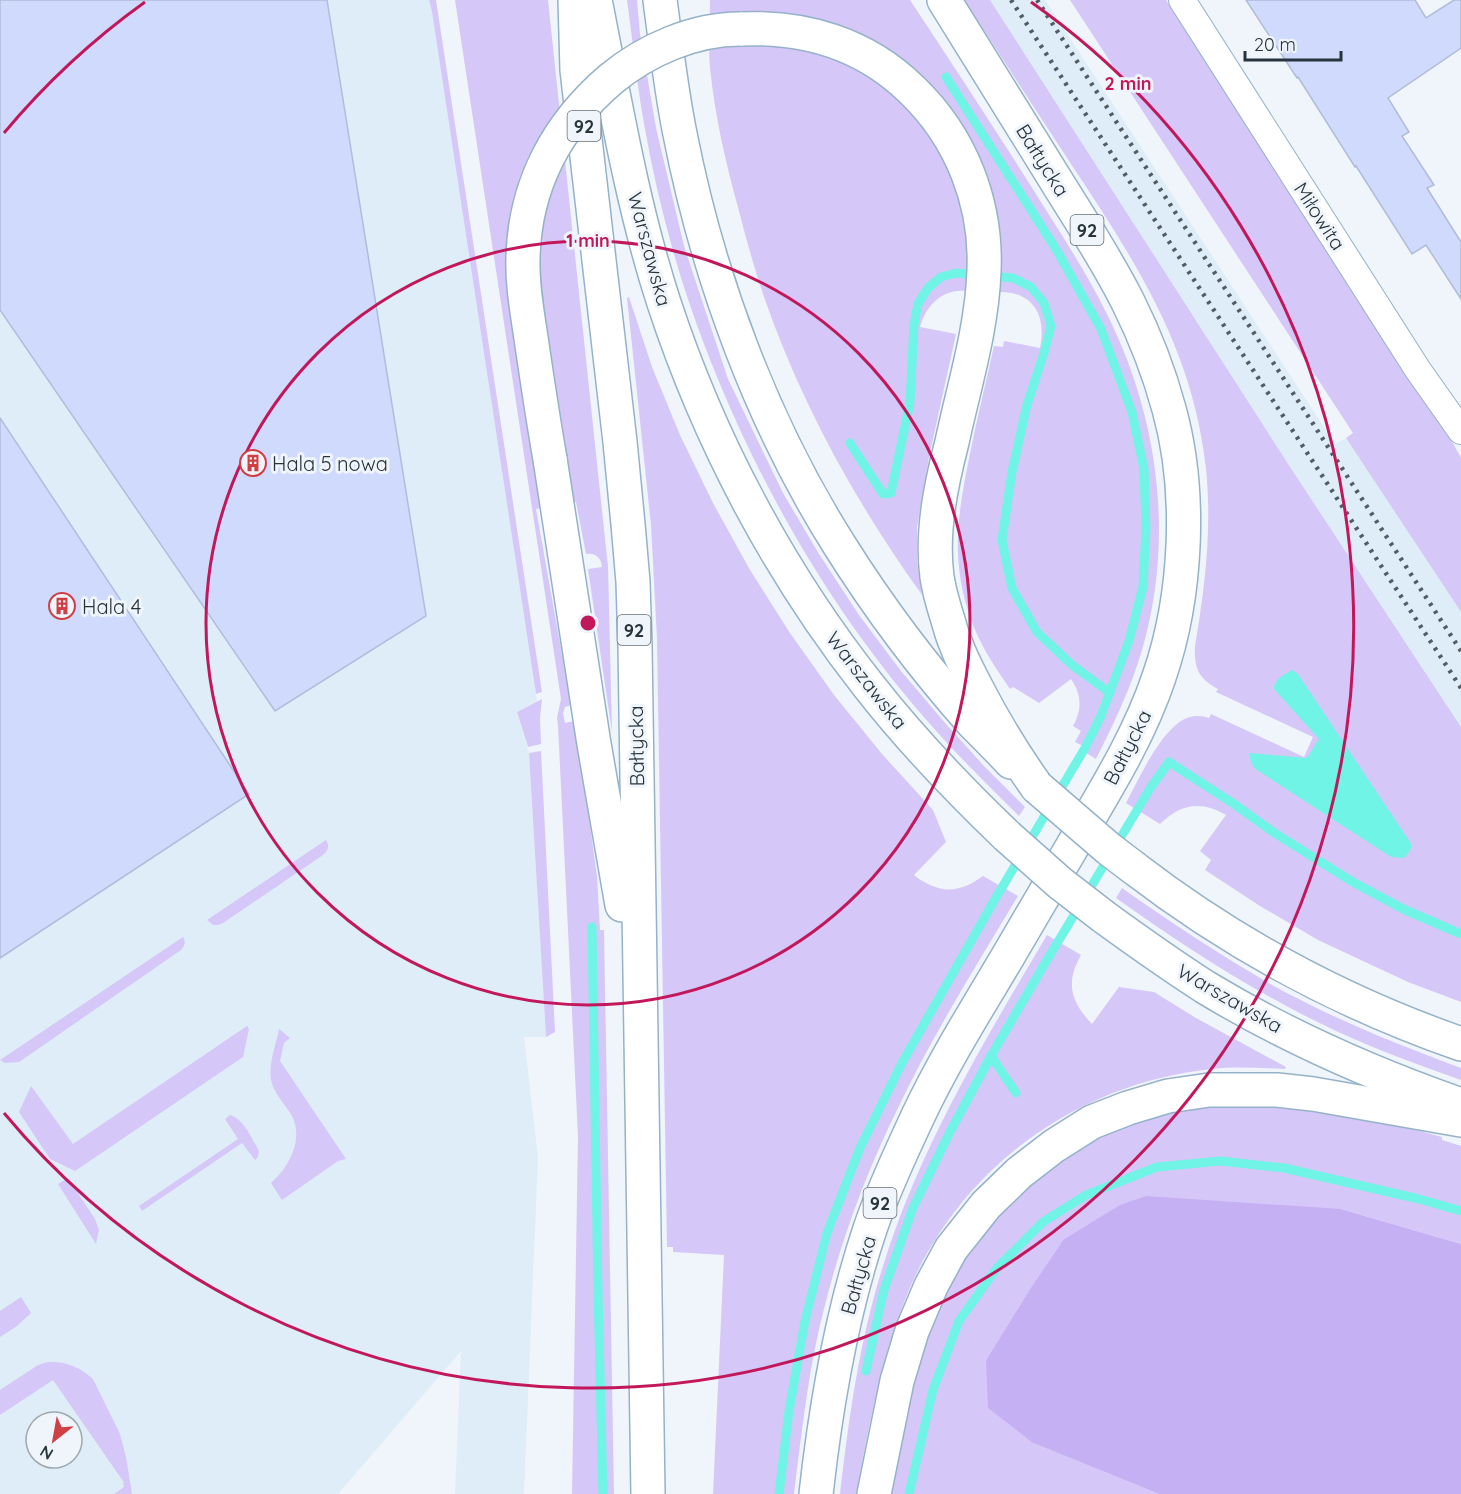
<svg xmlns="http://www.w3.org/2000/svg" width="1461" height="1494" viewBox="0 0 1461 1494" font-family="Quicksand,sans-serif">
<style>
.built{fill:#deedf8;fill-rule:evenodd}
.green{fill:#d6c7f9}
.forest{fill:#c4b0f3}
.water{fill:#70f4e5}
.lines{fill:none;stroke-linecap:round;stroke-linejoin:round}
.stream{stroke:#70f4e5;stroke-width:9}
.building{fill:#cfdafc;stroke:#b1bcdb;stroke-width:1.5}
.minor-casing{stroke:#95b2c9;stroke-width:28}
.secondary-casing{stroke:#95b2c9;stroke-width:36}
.primary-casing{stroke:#95b2c9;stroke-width:36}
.minor{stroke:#fff;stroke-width:26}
.secondary{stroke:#fff;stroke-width:33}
.primary{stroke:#fff;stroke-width:33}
.rail{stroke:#525c65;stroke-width:4.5;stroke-dasharray:3 6;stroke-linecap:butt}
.secondary-bridge-casing{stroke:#95b2c9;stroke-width:36;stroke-linecap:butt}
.primary-bridge-casing{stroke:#95b2c9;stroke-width:36;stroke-linecap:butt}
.secondary-bridge{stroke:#fff;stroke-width:33}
.primary-bridge{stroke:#fff;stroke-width:33}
.ring{fill:none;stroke:#c2185b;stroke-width:3}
.labels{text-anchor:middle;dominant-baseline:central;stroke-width:6;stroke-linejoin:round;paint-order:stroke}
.shield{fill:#eff5fa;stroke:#646e76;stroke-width:1.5}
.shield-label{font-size:18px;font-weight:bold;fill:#28343d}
.street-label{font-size:20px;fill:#28343d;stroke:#eff5fa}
.poi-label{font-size:20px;fill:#28343d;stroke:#eff5fa;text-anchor:start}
.centre{fill:#c2185b;stroke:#eff5fa;stroke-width:3}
.ring-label{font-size:18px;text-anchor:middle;font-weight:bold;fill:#c2185b;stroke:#eff5fa;stroke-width:6;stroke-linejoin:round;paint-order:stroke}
</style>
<rect width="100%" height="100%" fill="#eff5fa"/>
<g class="built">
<path d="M0 0H429L432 12 537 701 517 712 529 753 546 1037H524L538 1157 524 1494H455L461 1351 338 1494H0ZM36 1422H72V1458H36Z"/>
<polygon points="990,0 1045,0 1335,444 1346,438 1461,612 1461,727 1294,473"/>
</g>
<g class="green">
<polygon points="429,0 436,0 542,692 536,694 432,12"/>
<path d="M455 0H548L608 567 612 732 588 569 602 567C601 557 595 553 586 554L576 502 536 509 571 705 565 707 563 713 565 723 574 721 590 825 597 876 600 930H604L614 1494H572L578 1136 558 725 557 718 561 699Z"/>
<path d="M627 0H637L640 34 656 128 684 246 728 379 783 493 819 554 859 615 901 671 946 724 984 766 1025 807 1019 816C992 789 964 762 938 733 836 620 758 486 704 344 692 312 681 280 672 247 661 208 652 169 645 129 637 86 633 43 627 0Z"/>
<path d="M710 0H910C950 61 990 121 1029 183 1061 234 1095 284 1119 340 1161 437 1172 548 1142 650 1131 688 1114 723 1096 759L1083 751 1085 747 1075 742 1081 731 1073 726C1082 710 1082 695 1071 679L1039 703 1013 687 1010 689C994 666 979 643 970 617 950 558 958 512 970 454 977 418 986 382 994 346L1003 347 1004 341 1040 348C1044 328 1042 306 1021 296 1011 291 997 292 985 292 976 292 966 290 957 291 938 293 925 309 920 327L956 334 929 457 917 527V561L922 595C856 503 800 402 763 294 754 267 746 239 739 211 726 164 715 117 710 68 708 46 710 23 710 0Z"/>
<path d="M964 0H990L1294 473 1461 727V1002L1408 982 1318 940 1260 906 1205 870 1211 860 1200 851 1226 815C1201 800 1180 804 1160 824L1126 803C1139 779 1163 724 1190 717 1197 715 1203 716 1209 718L1211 714 1304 757 1313 737 1216 692 1218 689C1198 678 1194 668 1195 646 1205 587 1212 529 1206 469 1193 349 1136 262 1071 164 1035 109 1000 55 964 0Z"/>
<polygon points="1070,0 1166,0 1444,427 1461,458 1461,612 1346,438 1353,433"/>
<path d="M629 297 652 367 680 435 713 503 750 570 790 633 834 695 882 754 933 810 946 842 914 875C938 894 959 894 983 876L1018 896C976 966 932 1036 897 1110 867 1171 843 1235 826 1301 809 1364 802 1429 794 1494H713L724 1255 673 1252V1247H667L657 639 651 525 627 298Z"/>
<polygon points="542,699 540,718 541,744 528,747 517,712"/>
<polygon points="541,751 555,1032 546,1037 529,753"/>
<path d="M326 840C330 847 328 850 323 855L223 923 218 925H213L207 920Z"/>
<path d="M1122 888C1170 922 1220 955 1272 985 1332 1018 1396 1044 1461 1068V1080C1418 1065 1375 1049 1334 1030 1257 994 1185 947 1116 898Z"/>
<path d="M1047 935 1081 955C1065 983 1071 1002 1092 1024L1119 987 1154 992 1196 1018 1286 1067 1285 1069C1261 1068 1236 1066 1212 1069 1081 1083 967 1162 912 1283 882 1350 870 1423 856 1494H840C849 1416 860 1337 884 1263 921 1145 985 1040 1047 935Z"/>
<path d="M183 937C186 942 185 945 181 950L19 1062 5 1063 0 1060Z"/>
<polygon points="247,1026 249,1029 243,1057 75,1171 50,1159 19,1112 31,1086 73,1144"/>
<path d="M279 1029 290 1038 284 1043 280 1061 346 1159 338 1161 282 1200 271 1183C289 1167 304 1140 292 1116 285 1104 274 1094 271 1080 268 1064 276 1045 279 1029Z"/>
<path d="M1234 1104H1275L1401 1126 1442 1137V1140L1461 1146V1244L1341 1209 1063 1240 1030 1289 986 1360 1033 1443 1159 1494H889C899 1447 906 1398 922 1353 954 1258 1005 1186 1094 1140 1113 1130 1133 1121 1153 1116 1180 1109 1206 1106 1234 1104Z"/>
<path d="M230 1115C244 1119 252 1139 259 1151L258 1157 255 1160 242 1143 142 1211 139 1206 238 1139 225 1119Z"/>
<polygon points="68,1178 95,1219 99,1230 96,1244 58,1184"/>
<polygon points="21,1297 31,1313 17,1326 0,1337 0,1311"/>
<path d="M48 1362C66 1361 80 1367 93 1379L120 1434 126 1457 132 1494H114L124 1487 123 1481 53 1380 0 1415V1390L38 1365Z"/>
</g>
<polygon class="forest" points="1146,1196 1341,1209 1461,1244 1461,1494 1159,1494 1033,1443 988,1408 986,1360 1030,1289 1063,1240 1120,1205"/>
<path class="water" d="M1292 670 1298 674 1412 845 1410 851 1404 858 1391 857 1254 768 1251 762 1249 753 1307 758 1319 739 1274 689C1273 680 1285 674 1292 670Z"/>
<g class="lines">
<g class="stream">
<polyline points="850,443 883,494 891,493 910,403 914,325 918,304 928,288 941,277 956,273 1013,278 1031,287 1044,303 1051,326 1045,350 1027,405 1012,472 1002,540 1012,588 1037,632 1072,665 1110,693"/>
<polyline points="592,927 598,1292 603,1494"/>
<polyline points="1016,1093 991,1056 1047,960 1151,787 1169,762 1234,804 1273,832 1351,881 1403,909 1461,934"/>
<polyline points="866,1371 884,1290 913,1208 950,1132 991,1056"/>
<polyline points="779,1494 789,1411 805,1321 827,1233 860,1148 902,1063 994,901 1085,748 1101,716 1129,641 1143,587 1146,528 1144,469 1132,412 1101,329 1056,249 946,77"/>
<polyline points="909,1494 933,1390 959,1321 997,1268 1043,1222 1086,1195 1157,1167 1220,1161 1284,1168 1419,1199 1461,1211"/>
</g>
</g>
<g class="building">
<polygon points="0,0 327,0 426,616 275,711 0,310"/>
<polygon points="1246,0 1415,0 1426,18 1454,0 1461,0 1461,48 1388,98 1409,132 1402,136 1434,185 1427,188 1461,242 1461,299 1426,245 1412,254 1356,166 1355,167 1298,77 1297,78"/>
<polygon points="0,418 249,794 0,958"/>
</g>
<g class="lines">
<defs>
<polyline id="minor" points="1182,0 1418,370 1461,431"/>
<g id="secondary">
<path d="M595 0C615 101 632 205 664 303 709 440 779 572 868 685 910 739 958 789 1007 836"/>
<path d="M660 0C666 45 671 90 680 134 708 277 762 423 840 546 879 608 924 668 973 723 986 736 999 749 1011 762"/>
<path d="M1134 868C1233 944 1343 1003 1461 1044"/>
<path d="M1104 917C1137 941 1171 965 1205 987 1286 1036 1372 1074 1461 1105"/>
</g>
<g id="primary">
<polyline points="575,0 577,70 620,442 628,524 633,582 635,646 648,1494"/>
<path d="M740 29C805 26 865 44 912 90 961 137 987 203 984 271 982 329 964 386 952 442 941 485 931 532 937 577 939 590 943 604 947 617 950 626 952 636 956 644 961 659 969 673 976 687 994 722 1014 755 1037 787"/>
<polyline points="550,459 594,744 622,905"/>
<path d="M816 1494C826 1404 841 1315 870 1229 883 1190 901 1153 918 1116 944 1061 976 1010 1007 958 1032 916 1057 873 1082 830 1111 781 1141 731 1159 677 1187 596 1192 491 1169 409 1159 372 1145 336 1128 302 1107 260 1081 221 1057 182 1019 121 982 61 944 0"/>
<polyline points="874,1494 897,1381 912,1331 931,1286 951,1249 986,1205 1019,1173 1054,1146 1092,1122 1128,1108 1168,1096 1209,1090 1277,1090 1313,1094 1461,1120"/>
</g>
</defs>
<use href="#minor" class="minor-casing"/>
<use href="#secondary" class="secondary-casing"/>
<use href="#primary" class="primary-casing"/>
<use href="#minor" class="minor"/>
<use href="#secondary" class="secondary"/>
<use href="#primary" class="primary"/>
<g class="rail">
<polyline points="1011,0 1461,688"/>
<polyline points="1037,0 1461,651"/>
</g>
<defs>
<g id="secondary-bridge">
<polyline points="1037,787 1109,849 1134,868"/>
<polyline points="1007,836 1060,883 1104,917"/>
</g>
<path id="primary-bridge" d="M550 459C543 419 537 379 531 338 527 311 522 284 523 257 525 185 557 125 611 79 646 50 694 29 740 29"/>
</defs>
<use href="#secondary-bridge" class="secondary-bridge-casing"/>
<use href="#primary-bridge" class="primary-bridge-casing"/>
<use href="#secondary-bridge" class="secondary-bridge"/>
<use href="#primary-bridge" class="primary-bridge"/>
</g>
<g class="ring">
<circle cx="588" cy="623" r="382"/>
<path d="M4 133A763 763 0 0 1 145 2M1031 2A763 763 0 1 1 4 1113"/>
</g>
<defs>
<symbol id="building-ring" viewBox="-11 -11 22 22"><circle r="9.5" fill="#eff5fa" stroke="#cf3f44" stroke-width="1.5"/><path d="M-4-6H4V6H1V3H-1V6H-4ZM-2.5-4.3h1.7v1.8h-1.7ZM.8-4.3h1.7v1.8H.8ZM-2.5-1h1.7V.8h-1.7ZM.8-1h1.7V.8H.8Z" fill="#cf3f44"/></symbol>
</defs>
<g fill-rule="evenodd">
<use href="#building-ring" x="238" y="448" width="30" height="30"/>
<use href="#building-ring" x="47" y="591" width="30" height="30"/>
</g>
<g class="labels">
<g class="shield">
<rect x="567.5" y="111" width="33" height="30" rx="4.5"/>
<rect x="1070.5" y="215" width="33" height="30" rx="4.5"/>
<rect x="617.5" y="615" width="33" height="30" rx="4.5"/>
<rect x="863.5" y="1188" width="33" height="30" rx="4.5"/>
</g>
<g class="shield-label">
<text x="584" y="126">92</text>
<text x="1087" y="230">92</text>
<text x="634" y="630">92</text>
<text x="880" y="1203">92</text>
</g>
<g class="street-label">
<text transform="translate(1043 160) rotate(58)">Bałtycka</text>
<text transform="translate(1320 216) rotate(57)">Miłowita</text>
<text transform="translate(650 249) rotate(75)">Warszawska</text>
<text transform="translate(867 680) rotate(52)">Warszawska</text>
<text transform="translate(636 746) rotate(-91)">Bałtycka</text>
<text transform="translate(1127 747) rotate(-63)">Bałtycka</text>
<text transform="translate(1230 998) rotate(30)">Warszawska</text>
<text transform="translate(858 1275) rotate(-74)">Bałtycka</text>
</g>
<g class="poi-label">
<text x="272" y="463">Hala 5 nowa</text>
<text x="82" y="606">Hala 4</text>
</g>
</g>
<circle cx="588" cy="623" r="9" class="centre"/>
<g class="ring-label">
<text x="1128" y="90">2 min</text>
<text x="588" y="247">1 min</text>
</g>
<g transform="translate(54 1440) rotate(211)"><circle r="28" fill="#eff5fa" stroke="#9fa8ae" stroke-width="1.5"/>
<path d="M0-4.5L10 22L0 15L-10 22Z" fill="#cf3f44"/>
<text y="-9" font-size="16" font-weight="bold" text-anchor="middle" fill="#28343d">N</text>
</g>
<path d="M1245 51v9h96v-9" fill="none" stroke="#28343d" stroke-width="3"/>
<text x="1254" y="51" font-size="18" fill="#28343d" stroke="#eff5fa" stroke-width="4.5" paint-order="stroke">20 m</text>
</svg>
